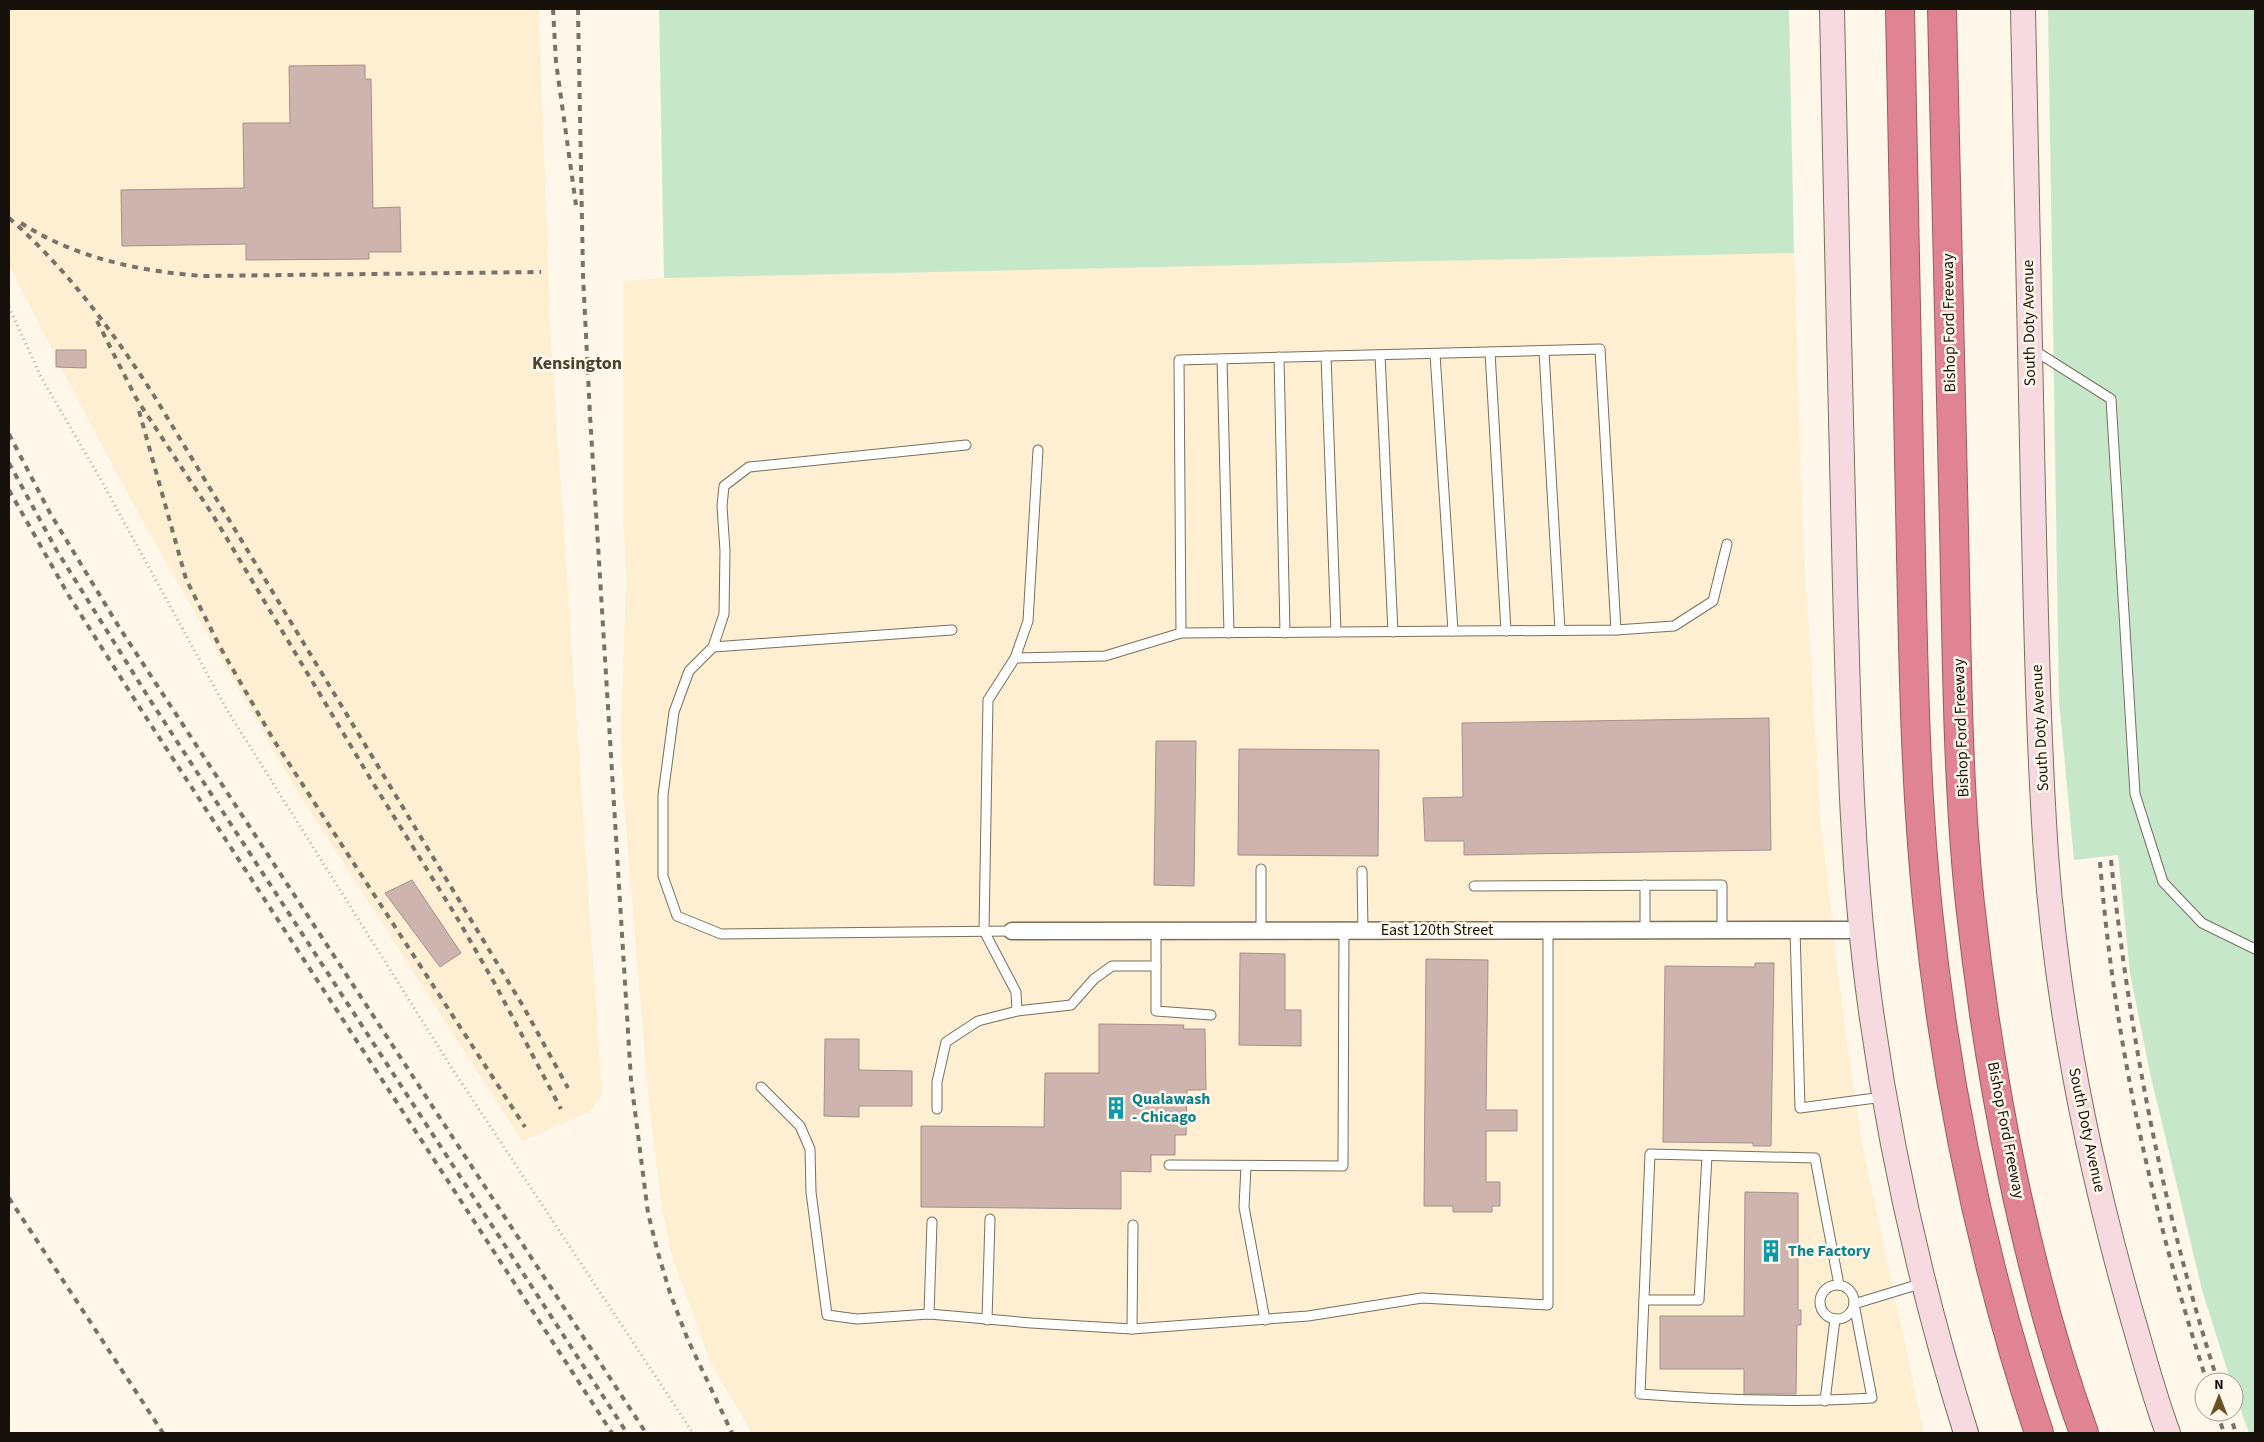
<svg xmlns="http://www.w3.org/2000/svg" width="2264" height="1442" viewBox="0 0 2264 1442" font-family="'Source Sans 3',sans-serif">
<style>
.built{fill:#feefd2}
.green{fill:#c7e7ca}
.building{fill:#ceb4ae;stroke:#a78e89}
.lines{fill:none;stroke-linecap:round;stroke-linejoin:round}
.lane-casing{stroke:#796f5c;stroke-width:11}
.street-casing{stroke:#796f5c;stroke-width:19}
.secondary-casing{stroke:#796f5c;stroke-width:26}
.highway-casing{stroke:#995b63;stroke-width:30}
.path{stroke:#b3ada2;stroke-width:3;stroke-dasharray:1 4;stroke-linecap:butt}
.lane{stroke:#fff;stroke-width:9}
.street{stroke:#fff;stroke-width:16}
.secondary{stroke:#f6dadf;stroke-width:24}
.highway{stroke:#e08393;stroke-width:28}
.rail{stroke:#787269;stroke-width:4;stroke-dasharray:6 6;stroke-linecap:butt}
.labels{text-anchor:middle;dominant-baseline:central;stroke-width:5;stroke-linejoin:round;paint-order:stroke}
.street-label{font-size:16px;fill:#16120b;stroke:#fef7ea}
.culture-label{font-size:16px;font-weight:bold;fill:#0d838f;stroke:#fef7ea;text-anchor:start}
.neighbourhood-label{font-size:18px;font-weight:bold;fill:#4b4230;stroke:#fef7ea}
</style>
<rect width="100%" height="100%" fill="#fef7ea"/>
<g class="built">
<polygon points="9,9 539,9 550,326 602,1094 591,1111 522,1141 294,786 141,518 69,383 9,265"/>
<polygon points="1794,253 1802,516 1820,816 1842,1007 1861,1139 1924,1433 752,1433 710,1362 671,1253 662,1208 649,1103 623,790 621,731 626,580 623,511 623,281 664,278"/>
</g>
<g class="green">
<polygon points="659,9 1789,9 1794,253 664,278"/>
<polygon points="2048,9 2255,9 2255,1433 2249,1433 2234,1391 2234,1382 2231,1382 2202,1290 2150,1073 2130,973 2118,855 2074,860 2059,701"/>
</g>
<g class="building">
<polygon points="365,65 365,79 371,79 373,208 400,207 401,252 369,252 369,259 246,260 246,244 122,246 121,190 244,188 243,123 290,123 289,66"/>
<polygon points="56,350 86,350 86,368 56,367"/>
<polygon points="1769,718 1771,850 1464,855 1464,841 1425,841 1423,798 1463,797 1462,723"/>
<polygon points="1156,741 1196,741 1194,886 1154,885"/>
<polygon points="1239,749 1379,750 1378,856 1238,855"/>
<polygon points="412,880 461,953 440,967 385,893"/>
<polygon points="1240,953 1285,954 1285,1010 1301,1010 1301,1046 1239,1045"/>
<polygon points="1426,959 1488,960 1486,1110 1517,1110 1517,1131 1486,1131 1486,1182 1500,1182 1500,1206 1492,1206 1492,1212 1453,1212 1453,1206 1424,1206"/>
<polygon points="1755,963 1774,963 1771,1146 1753,1146 1753,1143 1663,1142 1665,966 1755,967"/>
<polygon points="1099,1024 1184,1025 1183,1029 1205,1029 1206,1090 1187,1090 1186,1135 1175,1135 1175,1155 1151,1155 1151,1172 1121,1171 1121,1209 921,1207 921,1126 1044,1127 1045,1073 1099,1073"/>
<polygon points="825,1039 859,1039 859,1070 912,1071 912,1106 859,1106 859,1117 824,1116"/>
<polygon points="1745,1192 1798,1193 1798,1310 1801,1310 1801,1325 1797,1325 1796,1394 1744,1394 1744,1369 1660,1369 1660,1316 1744,1316"/>
</g>
<g class="lines">
<defs>
<g id="lane">
<polyline points="2032,349 2111,399 2135,794 2163,882 2202,923 2255,949"/>
<polyline points="1544,351 1560,630"/>
<polyline points="1490,352 1506,631"/>
<polyline points="1435,354 1453,631"/>
<polyline points="1380,355 1393,632"/>
<polyline points="1326,356 1336,632"/>
<polyline points="1279,357 1285,633"/>
<polyline points="1222,359 1229,633"/>
<polyline points="966,445 749,467 724,486 722,506 725,551 724,614 713,647 689,671 674,712 663,795 663,876 677,916 721,934 1012,931"/>
<polyline points="1181,633 1179,360 1600,349 1616,630"/>
<polyline points="713,647 952,630"/>
<polyline points="1015,658 1105,656 1181,633 1616,630 1674,626 1713,601 1727,544"/>
<polyline points="1362,871 1363,930"/>
<polyline points="1645,885 1645,929"/>
<polyline points="1474,886 1722,885 1722,929"/>
<polyline points="1795,929 1800,1108 1883,1097"/>
<polyline points="1261,930 1261,869"/>
<polyline points="1156,931 1156,1011 1211,1015"/>
<polyline points="1017,1011 1016,992 984,931 988,700 1015,658 1028,621 1038,450"/>
<polyline points="761,1087 800,1126 810,1149 811,1192 827,1315 857,1319 929,1314 1031,1323 1132,1329 1308,1316 1422,1298 1548,1305 1548,930"/>
<polyline points="937,1109 937,1082 946,1042 978,1021 1017,1011 1071,1005 1094,979 1112,966 1156,966"/>
<polyline points="1169,1165 1343,1166 1344,930"/>
<polyline points="1246,1166 1244,1207 1265,1320"/>
<circle cx="1837" cy="1302" r="17"/>
<path d="M1839 1285 1815 1158 1650 1154 1640 1394C1718 1400 1794 1403 1872 1398L1854 1304 1923 1283"/>
<polyline points="1644,1300 1699,1300 1707,1156"/>
<polyline points="929,1314 932,1222"/>
<polyline points="987,1320 990,1219"/>
<polyline points="1132,1329 1133,1225"/>
<polyline points="1825,1401 1835,1319"/>
</g>
<polyline id="street" points="1012,931 1862,930"/>
<g id="secondary">
<path d="M1832 9C1836 201 1840 394 1845 586 1849 726 1851 866 1870 1004 1890 1150 1922 1293 1966 1433"/>
<path d="M2023 9C2026 170 2030 332 2033 493 2036 614 2038 734 2046 854 2057 1008 2088 1161 2130 1309 2142 1350 2153 1393 2168 1433"/>
</g>
<g id="highway">
<path d="M1900 9C1903 175 1907 341 1910 507 1913 642 1914 777 1928 911 1946 1088 1983 1264 2039 1433"/>
<path d="M1942 9C1946 182 1950 356 1954 529 1957 654 1957 780 1970 904 1989 1078 2025 1269 2084 1433"/>
</g>
</defs>
<use href="#lane" class="lane-casing"/>
<use href="#street" class="street-casing"/>
<use href="#secondary" class="secondary-casing"/>
<use href="#highway" class="highway-casing"/>
<polyline class="path" points="9,307 41,377 101,480 227,710 453,1070 693,1433"/>
<use href="#lane" class="lane"/>
<use href="#street" class="street"/>
<use href="#secondary" class="secondary"/>
<use href="#highway" class="highway"/>
<g class="rail">
<polyline points="553,9 556,62 576,205"/>
<polyline points="578,9 583,275 590,415 631,1080 648,1213 658,1253 670,1293 688,1340 732,1433"/>
<path d="M9 218C67 269 111 329 153 394L523 1006 568 1088"/>
<path d="M21 223C75 258 139 271 202 276L541 272"/>
<polyline points="97,321 136,398 214,517 373,783 456,916 495,984 561,1109"/>
<polyline points="139,411 186,579 220,647 273,739 525,1127"/>
<polyline points="9,434 50,513 119,627 646,1433"/>
<polyline points="9,463 57,551 152,703 627,1433"/>
<polyline points="9,490 69,596 140,708 612,1433"/>
<path d="M2111 860C2130 1038 2163 1212 2218 1382"/>
<path d="M2100 862C2114 1039 2152 1213 2207 1382"/>
<polyline points="9,1198 163,1433"/>
<polyline points="2217,1412 2224,1433"/>
<polyline points="2229,1412 2236,1433"/>
</g>
</g>
<defs>
<symbol id="building-bare" viewBox="-9 -9 18 18"><path d="M-4-6H4V6H1V3H-1V6H-4ZM-2.5-4.3h1.7v1.8h-1.7ZM.8-4.3h1.7v1.8H.8ZM-2.5-1h1.7V.8h-1.7ZM.8-1h1.7V.8H.8Z" fill="#0f9aa8" stroke="#fef7ea" stroke-width="2.5" paint-order="stroke"/></symbol>
</defs>
<g fill-rule="evenodd">
<use href="#building-bare" x="1100" y="1092" width="32" height="32"/>
<use href="#building-bare" x="1755" y="1235" width="32" height="32"/>
</g>
<g class="labels">
<g class="street-label">
<text transform="translate(1949 323) rotate(-91)">Bishop Ford Freeway</text>
<text transform="translate(2029 323) rotate(-91)">South Doty Avenue</text>
<text transform="translate(1961 728) rotate(-92)">Bishop Ford Freeway</text>
<text transform="translate(2040 728) rotate(-93)">South Doty Avenue</text>
<text x="1437" y="930">East 120th Street</text>
<text transform="translate(2006 1130) rotate(79)">Bishop Ford Freeway</text>
<text transform="translate(2087 1130) rotate(78)">South Doty Avenue</text>
</g>
<g class="culture-label">
<text x="1132" y="1099">Qualawash<tspan x="1132" dy="18">- Chicago</tspan></text>
<text x="1788" y="1251">The Factory</text>
</g>
<g class="neighbourhood-label">
<text x="577" y="363">Kensington</text>
</g>
</g>
<rect width="2264" height="1442" fill="none" stroke="#16120b" stroke-width="20"/>
<g transform="translate(2219 1397)"><circle r="24" fill="#fef7ea" stroke="#a19b91"/>
<path d="M0-4L9 19L0 12L-9 19Z" fill="#6b5022"/>
<text y="-8" font-size="14" font-weight="bold" text-anchor="middle" fill="#16120b">N</text>
</g>
</svg>
